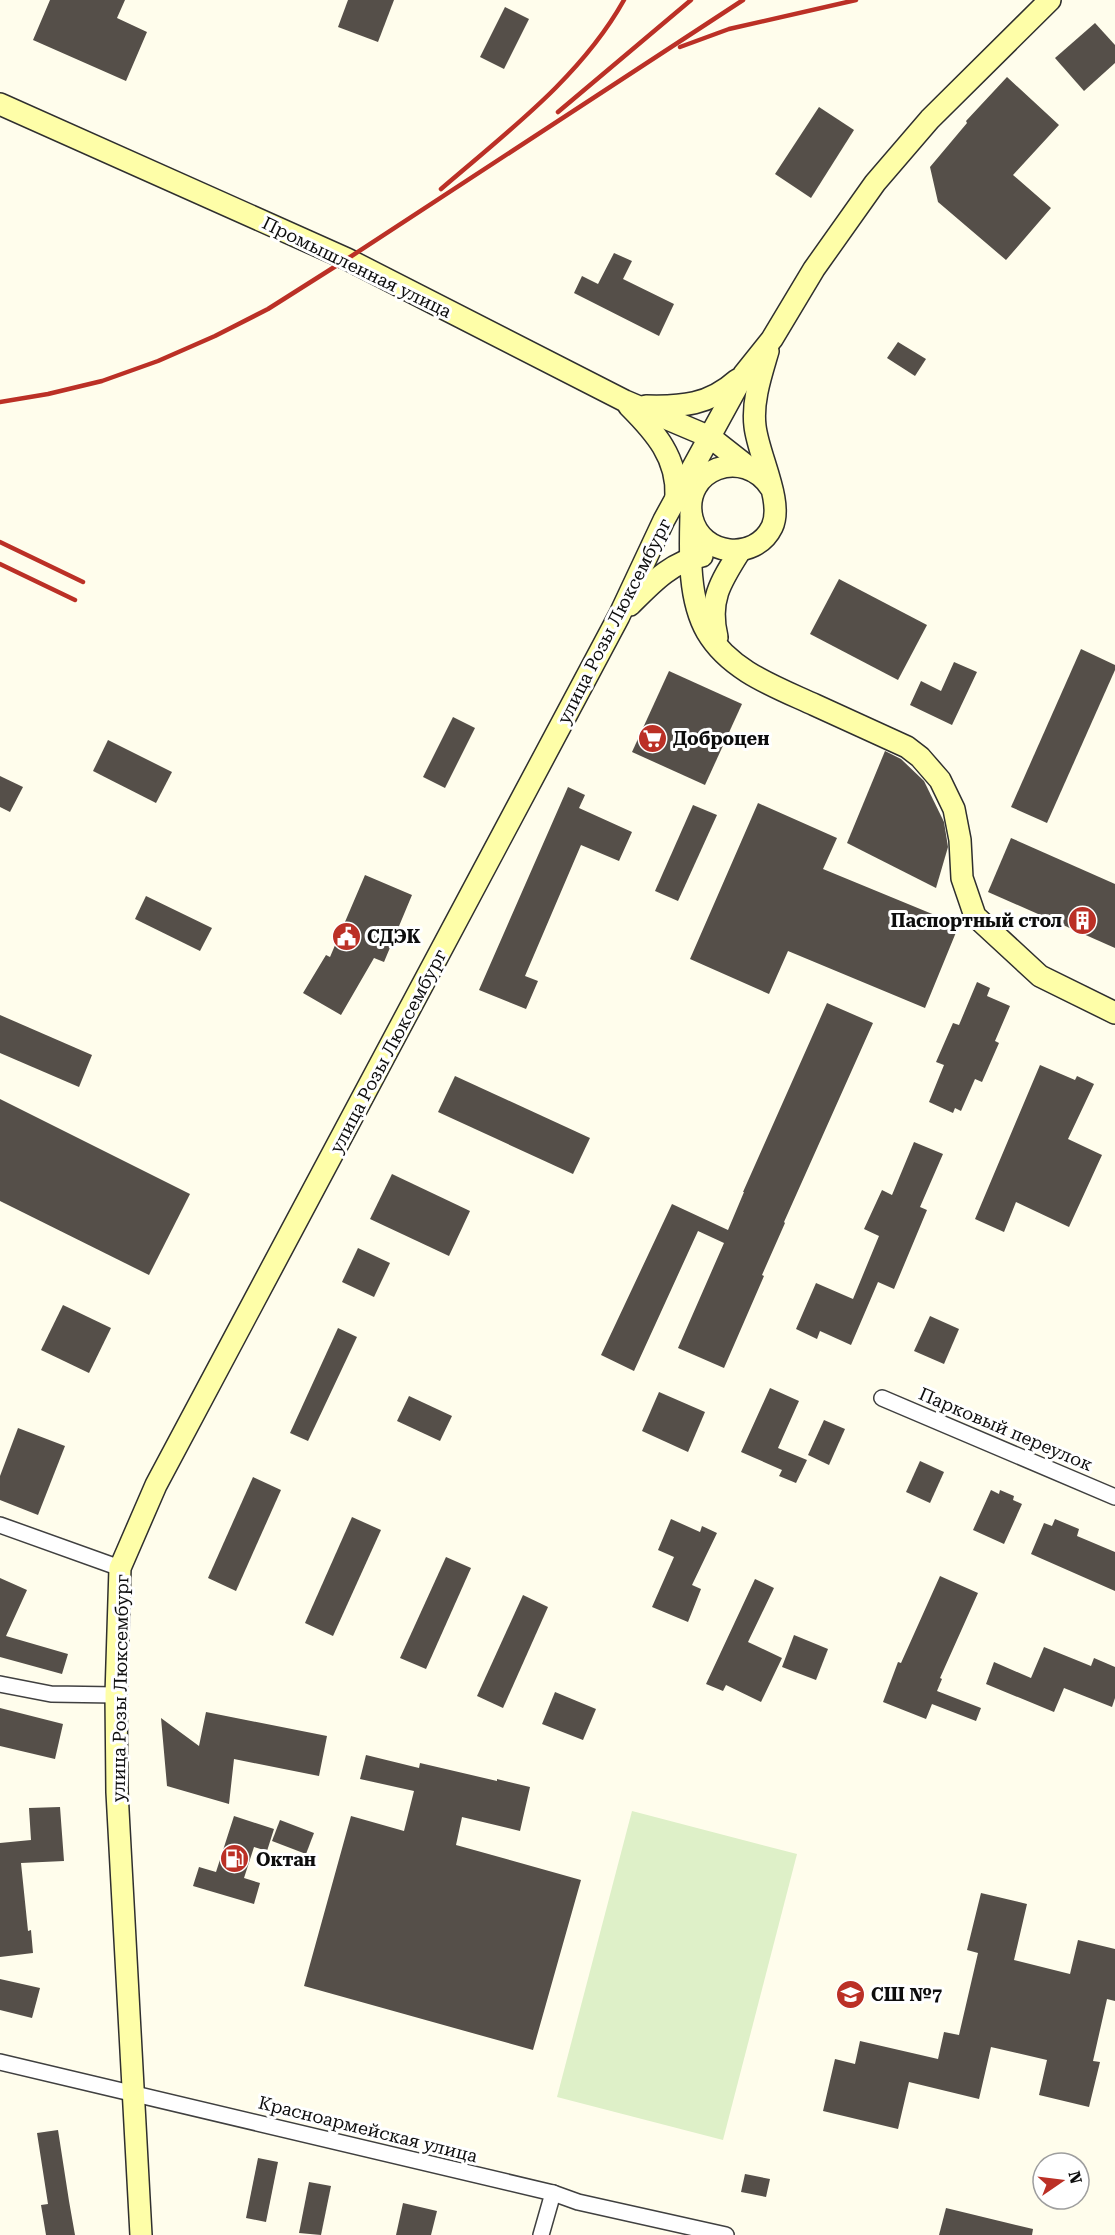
<svg xmlns="http://www.w3.org/2000/svg" width="1115" height="2235" viewBox="0 0 1115 2235" font-family="'Roboto Serif',serif">
<style>
.pitch{fill:#def0c8}
.building{fill:#554f49}
.lines{fill:none;stroke-linecap:round;stroke-linejoin:round}
.minor-casing{stroke:#404040;stroke-width:18}
.secondary-casing{stroke:#2f2f2f;stroke-width:24}
.minor{stroke:#fff;stroke-width:15}
.secondary{stroke:#fefea8;stroke-width:21}
.rail{stroke:#bb3026;stroke-width:4.5}
.labels{text-anchor:middle;dominant-baseline:central;stroke-width:6;stroke-linejoin:round;paint-order:stroke}
.street-label{font-size:18px;fill:#0d0d0d;stroke:#fff}
.poi-label{font-size:18px;font-weight:bold;fill:#0d0d0d;stroke:#fff;text-anchor:start}
</style>
<rect width="100%" height="100%" fill="#fffdec"/>
<polygon class="pitch" points="632,1811 797,1854 723,2140 557,2097"/>
<g class="building">
<polygon points="50,0 125,0 117,18 147,32 126,81 33,40"/>
<polygon points="348,0 394,0 378,42 338,27"/>
<polygon points="505,7 529,19 504,69 480,57"/>
<polygon points="1095,23 1115,45 1115,63 1084,91 1055,58"/>
<polygon points="1007,77 1059,125 1013,175 1051,208 1006,260 938,202 930,167 967,123 966,121"/>
<polygon points="819,107 854,130 811,198 775,174"/>
<polygon points="614,253 632,261 623,279 674,304 659,336 574,293 582,276 598,284"/>
<polygon points="898,342 926,359 915,376 887,358"/>
<polygon points="839,579 927,625 898,680 810,634"/>
<polygon points="1081,649 1115,665 1115,670 1047,823 1011,807"/>
<polygon points="954,662 977,672 952,725 910,705 921,681 941,691"/>
<polygon points="669,671 742,704 705,785 632,752"/>
<polygon points="453,717 475,728 445,788 423,777"/>
<polygon points="108,740 172,772 156,803 93,771"/>
<polygon points="885,751 901,759 924,781 944,822 948,847 936,888 847,843"/>
<polygon points="0,776 23,787 10,812 0,807"/>
<polygon points="568,787 585,795 579,808 632,832 619,861 581,845 525,976 538,981 526,1009 479,990"/>
<polygon points="758,803 837,838 823,869 959,925 925,1008 788,951 769,994 690,959"/>
<polygon points="693,805 717,815 678,901 655,891"/>
<polygon points="1011,838 1115,884 1115,948 988,892"/>
<polygon points="365,875 412,895 384,962 374,958 341,1015 303,993 326,955 330,957"/>
<polygon points="146,896 212,928 200,951 135,919"/>
<polygon points="977,982 990,988 987,996 1010,1006 995,1041 999,1043 982,1082 975,1079 961,1111 955,1108 953,1113 929,1102 944,1065 936,1062 953,1023 959,1025"/>
<polygon points="827,1003 873,1023 784,1222 785,1223 762,1275 764,1276 724,1368 678,1348 724,1243 698,1231 634,1371 601,1355 672,1204 728,1230 744,1192 743,1192"/>
<polygon points="0,1015 92,1055 79,1087 0,1053"/>
<polygon points="1040,1065 1075,1080 1077,1076 1094,1084 1068,1139 1102,1155 1069,1227 1016,1202 1004,1232 975,1219"/>
<polygon points="455,1076 590,1138 573,1174 438,1112"/>
<polygon points="0,1099 190,1194 149,1275 0,1201"/>
<polygon points="914,1142 943,1154 920,1207 927,1210 894,1289 878,1282 851,1345 820,1331 817,1339 796,1329 816,1283 853,1299 879,1236 864,1229 882,1190 892,1195"/>
<polygon points="392,1174 470,1211 449,1256 370,1219"/>
<polygon points="358,1248 390,1263 374,1297 342,1282"/>
<polygon points="63,1305 111,1328 89,1373 41,1350"/>
<polygon points="930,1316 959,1329 944,1364 914,1351"/>
<polygon points="338,1328 357,1337 308,1441 290,1433"/>
<polygon points="770,1388 799,1401 778,1448 807,1460 796,1483 779,1476 782,1470 741,1452"/>
<polygon points="659,1392 705,1412 688,1452 642,1431"/>
<polygon points="409,1396 452,1416 440,1441 397,1421"/>
<polygon points="824,1420 845,1429 829,1465 808,1455"/>
<polygon points="18,1428 65,1446 38,1515 0,1500 0,1476"/>
<polygon points="920,1461 944,1472 930,1503 906,1492"/>
<polygon points="253,1477 281,1490 236,1591 208,1578"/>
<polygon points="991,1490 999,1494 1000,1490 1014,1496 1013,1500 1022,1504 1004,1544 973,1530"/>
<polygon points="352,1517 381,1530 333,1636 305,1623"/>
<polygon points="671,1519 700,1532 702,1526 717,1533 692,1585 701,1589 688,1622 652,1607 674,1557 658,1550"/>
<polygon points="1055,1519 1079,1529 1077,1536 1115,1552 1115,1591 1031,1554 1044,1523 1052,1526"/>
<polygon points="446,1557 471,1568 426,1669 400,1658"/>
<polygon points="940,1576 978,1593 940,1678 942,1679 937,1691 981,1708 976,1721 932,1704 926,1719 883,1702 898,1662 901,1663"/>
<polygon points="0,1578 27,1590 6,1636 68,1654 62,1674 0,1657"/>
<polygon points="755,1579 774,1588 748,1642 782,1658 761,1702 726,1685 723,1691 706,1684"/>
<polygon points="523,1595 548,1607 503,1708 477,1696"/>
<polygon points="794,1635 828,1649 816,1680 782,1667"/>
<polygon points="1044,1647 1091,1666 1094,1658 1115,1667 1115,1698 1112,1707 1064,1688 1054,1712 986,1684 994,1662 1031,1678"/>
<polygon points="555,1692 596,1709 583,1740 542,1724"/>
<polygon points="0,1708 63,1724 55,1759 0,1746"/>
<polygon points="206,1712 327,1736 319,1776 234,1759 229,1804 167,1786 161,1718 199,1746"/>
<polygon points="366,1755 419,1768 420,1763 497,1781 497,1779 530,1787 520,1831 462,1817 456,1845 581,1880 533,2050 304,1986 351,1816 404,1831 414,1791 360,1779"/>
<polygon points="60,1807 64,1861 21,1863 28,1931 31,1930 33,1953 0,1957 0,1843 31,1840 29,1808"/>
<polygon points="234,1816 274,1829 267,1851 254,1847 244,1878 260,1883 254,1904 193,1886 199,1867 216,1872"/>
<polygon points="280,1820 314,1833 306,1854 272,1841"/>
<polygon points="981,1893 1027,1904 1014,1960 1070,1974 1078,1940 1115,1949 1115,2001 1107,1999 1093,2061 1100,2062 1089,2107 1039,2095 1047,2060 991,2047 979,2099 909,2082 898,2129 823,2111 835,2059 855,2064 860,2041 938,2059 944,2032 959,2035 978,1953 967,1950"/>
<polygon points="0,1979 40,1988 32,2018 0,2010"/>
<polygon points="58,2130 69,2201 75,2235 46,2235 41,2205 48,2204 37,2133"/>
<polygon points="258,2158 278,2162 266,2222 246,2218"/>
<polygon points="745,2174 770,2179 766,2197 741,2192"/>
<polygon points="309,2182 331,2186 321,2235 299,2233"/>
<polygon points="403,2203 437,2211 431,2235 396,2235"/>
<polygon points="946,2208 1033,2229 1032,2235 939,2235"/>
</g>
<g class="lines">
<defs>
<g id="minor">
<polyline points="882,1398 1115,1497"/>
<polyline points="0,1525 120,1568"/>
<polyline points="0,1684 51,1694 116,1695"/>
<polyline points="0,2062 553,2193 578,2202 726,2235"/>
<polyline points="541,2235 553,2193"/>
</g>
<g id="secondary">
<polyline points="0,104 347,259 625,401 710,437 752,470"/>
<path d="M768 351C761 375 752 401 755 426 758 455 784 502 772 527 755 562 701 556 692 518 681 469 744 446 771 488"/>
<path d="M629 406C655 432 678 458 676 497"/>
<path d="M646 406C682 407 709 405 737 380"/>
<path d="M691 515C690 552 688 599 707 632 730 671 776 687 815 705 846 719 876 733 907 747L920 757 940 780 954 809 960 840 962 878 975 916 1040 976 1115 1013"/>
<path d="M630 605C652 583 671 562 702 556"/>
<path d="M717 637C708 600 721 581 740 551"/>
<polyline points="141,2235 117,1792 116,1695 120,1568 156,1485 619,616 664,520 744,374 772,339 814,269 875,183 930,119 1050,0"/>
</g>
</defs>
<use href="#minor" class="minor-casing"/>
<use href="#secondary" class="secondary-casing"/>
<use href="#minor" class="minor"/>
<use href="#secondary" class="secondary"/>
<g class="rail">
<polyline points="680,47 729,29 856,0"/>
<polyline points="558,112 691,0"/>
<path d="M441 189C507 132 581 77 624 0"/>
<polyline points="0,402 48,394 102,381 158,361 215,336 268,309 347,259 743,0"/>
<polyline points="0,542 83,582"/>
<polyline points="0,564 75,600"/>
</g>
</g>
<defs>
<symbol id="supermarket-disc" viewBox="-11 -11 22 22"><circle r="9.5" fill="#bb3026" stroke="#fff"/><path d="M-6-5.5h2.5l.6 2H6L4.5 2H-2.5L-4.4-4H-6ZM-1.5 3.2a1.3 1.3 0 1 0 .1 0ZM3 3.2a1.3 1.3 0 1 0 .1 0Z" fill="#fff"/></symbol>
<symbol id="building-disc" viewBox="-11 -11 22 22"><circle r="9.5" fill="#bb3026" stroke="#fff"/><path d="M-4-6H4V6H1V3H-1V6H-4ZM-2.5-4.3h1.7v1.8h-1.7ZM.8-4.3h1.7v1.8H.8ZM-2.5-1h1.7V.8h-1.7ZM.8-1h1.7V.8H.8Z" fill="#fff"/></symbol>
<symbol id="civic-disc" viewBox="-11 -11 22 22"><circle r="9.5" fill="#bb3026" stroke="#fff"/><path d="M-.6-6.5H3V-4.5H.6V-3L4-1V1h2V6H-6V1h2V-1L-.6-3ZM-1.2 2.5V6h2.4V2.5Z" fill="#fff"/></symbol>
<symbol id="fuel-disc" viewBox="-11 -11 22 22"><circle r="9.5" fill="#bb3026" stroke="#fff"/><path d="M-5.5-6h7V0h2V4h1.3V-2.5L3-4.5l.8-.8L6-3V5H2.5V1h-1V6h-7ZM-4.2-4.7v3.2H.2V-4.7Z" fill="#fff"/></symbol>
<symbol id="school-disc" viewBox="-11 -11 22 22"><circle r="9.5" fill="#bb3026" stroke="#fff"/><path d="M0-5L7-2L0 1L-7-2ZM-4 1L0 2.5L4 1V4Q0 6-4 4Z" fill="#fff"/></symbol>
</defs>
<g fill-rule="evenodd">
<use href="#supermarket-disc" x="636" y="722" width="33" height="33"/>
<use href="#building-disc" x="1066" y="904" width="33" height="33"/>
<use href="#civic-disc" x="330" y="920" width="33" height="33"/>
<use href="#fuel-disc" x="218" y="1842" width="33" height="33"/>
<use href="#school-disc" x="834" y="1978" width="33" height="33"/>
</g>
<g class="labels">
<g class="street-label">
<text transform="translate(357 267) rotate(26)">Промышленная улица</text>
<text transform="translate(614 621) rotate(-63)">улица Розы Люксембург</text>
<text transform="translate(388 1051) rotate(-62)">улица Розы Люксембург</text>
<text transform="translate(1006 1429) rotate(23)">Парковый переулок</text>
<text transform="translate(120 1688) rotate(-89)">улица Розы Люксембург</text>
<text transform="translate(368 2129) rotate(14)">Красноармейская улица</text>
</g>
<g class="poi-label">
<text x="673" y="738">Доброцен</text>
<text x="1062" y="920" text-anchor="end">Паспортный стол</text>
<text x="367" y="936">СДЭК</text>
<text x="256" y="1859">Октан</text>
<text x="871" y="1994">СШ №7</text>
</g>
</g>
<g transform="translate(1061 2181) rotate(76)"><circle r="28" fill="#ffffff" stroke="#9e9e9e" stroke-width="1.5"/>
<path d="M0-4.5L10 22L0 15L-10 22Z" fill="#bb3026"/>
<text y="-9" font-size="16" font-weight="bold" text-anchor="middle" fill="#0d0d0d">N</text>
</g>
</svg>
